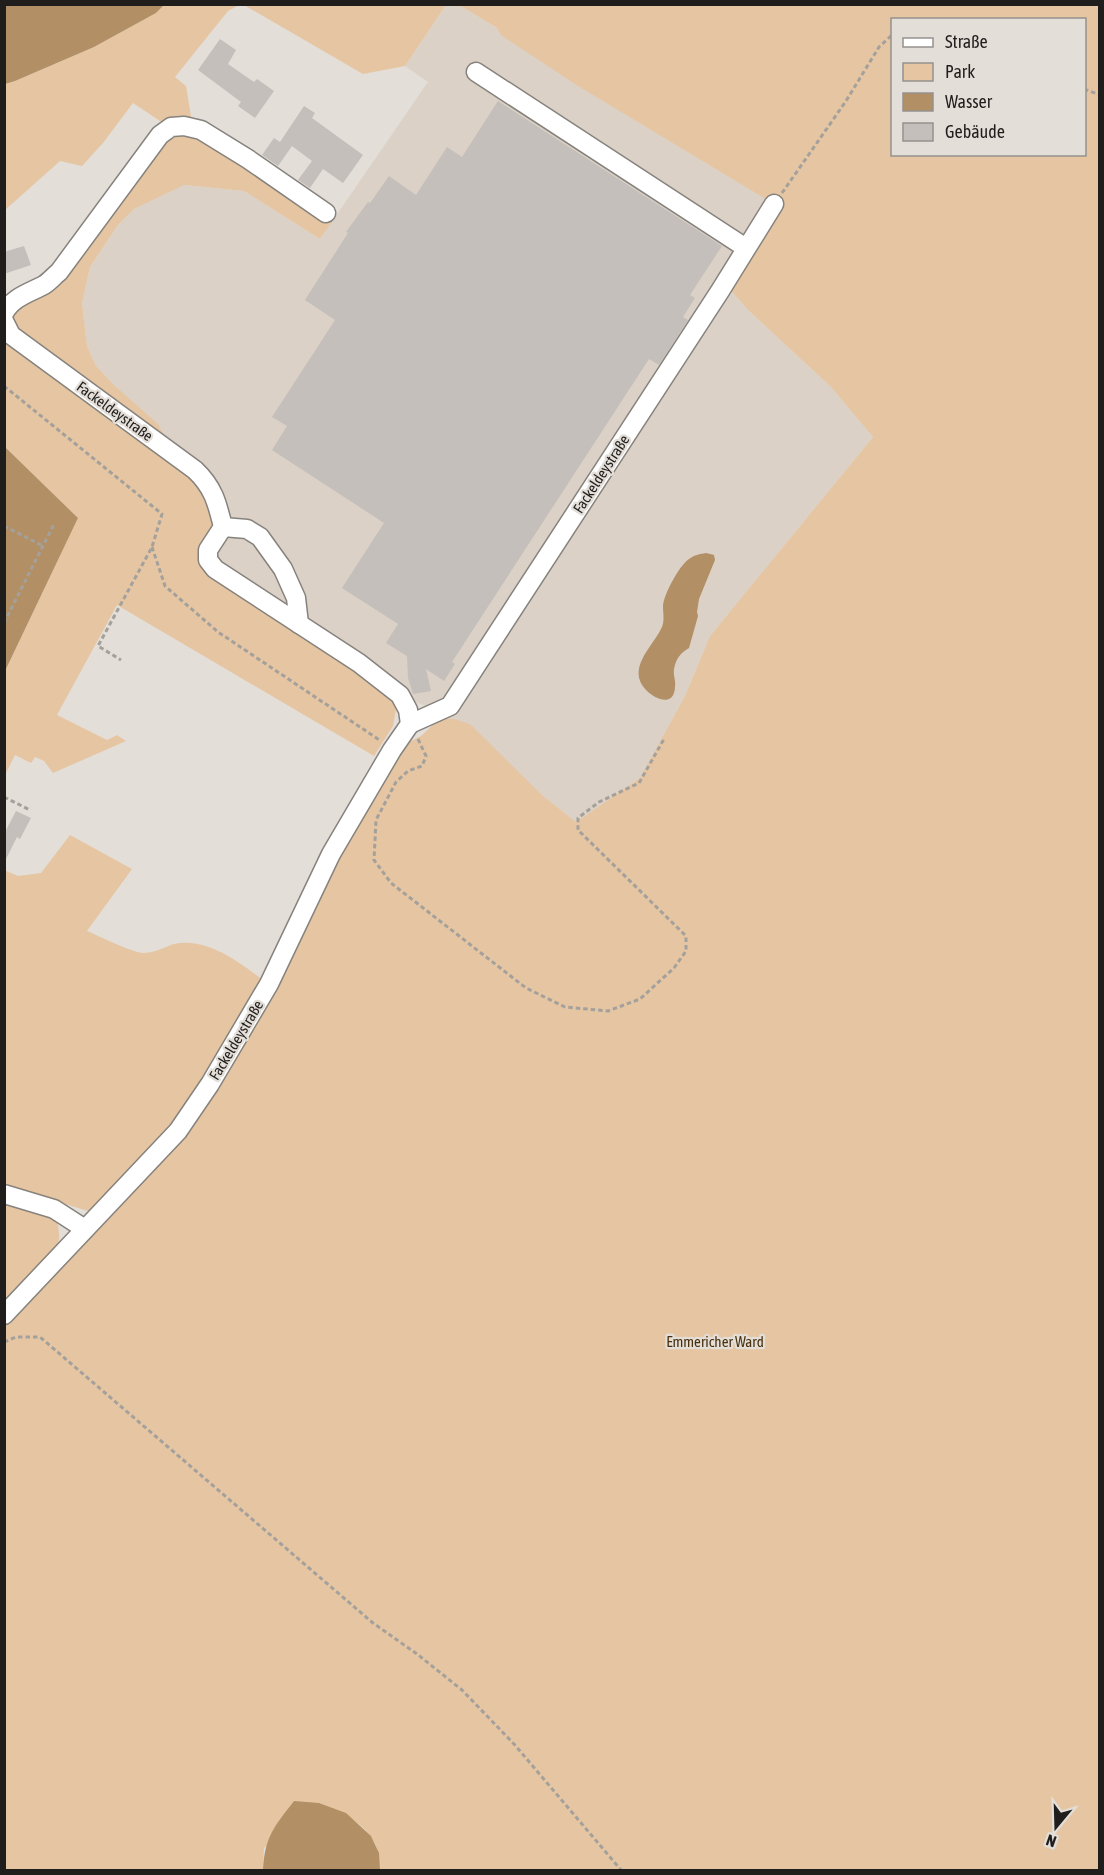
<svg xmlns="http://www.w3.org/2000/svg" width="1104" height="1875" viewBox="0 0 1104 1875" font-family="'Asap Condensed',sans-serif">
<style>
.built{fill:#dbd1c6}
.green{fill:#e6c6a2;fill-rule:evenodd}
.water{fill:#b28f65}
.building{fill:#c4bfba}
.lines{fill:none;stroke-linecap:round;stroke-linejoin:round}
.minor-casing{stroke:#86827d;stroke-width:21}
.path{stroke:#a4a09b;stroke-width:3;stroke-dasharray:4.5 3;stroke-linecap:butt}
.minor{stroke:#fff;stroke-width:18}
.labels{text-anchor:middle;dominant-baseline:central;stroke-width:4.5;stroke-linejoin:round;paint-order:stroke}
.street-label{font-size:15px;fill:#201e1c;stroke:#e3ded8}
.park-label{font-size:15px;fill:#49300d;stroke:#e3ded8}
</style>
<rect width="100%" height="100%" fill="#e3ded8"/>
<polygon class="built" points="446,5 459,5 773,198 728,287 748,310 831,387 873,437 710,636 685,696 640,778 576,822 437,711 400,695 208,560 223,526 115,386 96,366 87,346 82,303 90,267 118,225 134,209 183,185 244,191 320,239 428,82 405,66"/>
<g class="green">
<polygon points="164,5 239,5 228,11 175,77 186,86 191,116 200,136 244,163 332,222 320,239 244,191 184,185 134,209 118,225 90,267 82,303 87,346 96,366 115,386 158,424 167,441 198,479 215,510 211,527 201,549 199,558 204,571 387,690 396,709 393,726 374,756 117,605 57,715 107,740 117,735 126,741 53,773 44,761 35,757 31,763 15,755 5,775 5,671 78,518 5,447 5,332 15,332 11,322 13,310 34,296 163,123 133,103 103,143 82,166 60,161 5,210 4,84 15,81 94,47 156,13"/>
<polygon points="244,5 446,5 405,66 363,74"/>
<path d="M459 5H1099V1870H380C378 1865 380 1858 378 1852 372 1826 342 1812 319 1803L264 1848 263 1870H5V1325L195 1124 227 1076 276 986 354 827 394 763 409 742 421 736 439 719H454L470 724 542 795 576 822 640 778 685 696 710 636 873 437 831 387 748 310 728 287 774 204 578 86 501 35 497 28ZM892 20H1084V154H892Z"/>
<path d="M70 835 132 869 87 931C99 936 131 952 143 953 155 953 164 947 174 944 207 937 239 962 263 980L195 1097 176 1121 91 1212 5 1185 4 870 18 876 41 873Z"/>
<path d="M5 1201 40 1212 57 1221C58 1227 60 1233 59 1240 54 1257 18 1290 5 1304Z"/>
</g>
<g class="water">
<polygon points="4,5 5,4 164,5 156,13 94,47 15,81 5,84"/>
<polygon points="5,447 78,518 5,671"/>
<path d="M706 553 714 555 715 560 699 599 697 612 698 616 689 648C680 653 676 659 674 669 673 675 676 681 675 687 674 707 656 700 646 690 626 669 652 647 661 629 665 622 663 614 663 606 664 594 679 566 689 559 694 555 700 554 706 553Z"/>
<path d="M294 1801 319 1803 346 1813 371 1836 379 1853 380 1870H263C265 1836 274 1827 294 1801Z"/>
</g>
<g class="building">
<polygon points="220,39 236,50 228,64 254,82 257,79 274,91 255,118 238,106 241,102 198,70"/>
<polygon points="498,101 722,246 690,295 695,298 683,317 688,320 659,365 649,359 452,662 455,664 444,681 426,669 431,691 413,694 408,678 407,656 386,643 398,624 342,588 384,523 272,450 287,426 272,417 335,320 305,300 348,233 346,232 368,202 370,203 389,176 416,195 447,147 462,157"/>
<polygon points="304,106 315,113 312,118 363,155 343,183 323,169 310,188 298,180 312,161 292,146 278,166 262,155 274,138 280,142"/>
<polygon points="24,246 31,265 4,274 4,252"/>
<polygon points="16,811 31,818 20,839 17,837 4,863 4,834"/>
</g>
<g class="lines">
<defs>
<g id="minor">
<polyline points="476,72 746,248"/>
<path d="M4 313C13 297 29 293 44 285 50 281 54 276 59 272L160 135 171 127 184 126 201 130 248 159 326 213"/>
<path d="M4 321 11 335 195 470C213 487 217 502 223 527L208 550V560L215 569 359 663 400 695 408 710 410 724 392 750 331 854 269 984 210 1084 178 1131 4 1315"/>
<polyline points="223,527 247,529 260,537 283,569 296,598 299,624"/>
<polyline points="410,724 450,706 720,291 774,204"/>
<polyline points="4,1194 54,1209 85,1229"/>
</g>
</defs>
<use href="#minor" class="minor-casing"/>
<g class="path">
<polyline points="1084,89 1100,95"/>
<polyline points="782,193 846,101 879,47 892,35"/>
<polyline points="4,386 162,514 152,547 98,646 121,660"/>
<polyline points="4,526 43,546"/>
<polyline points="152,547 165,586 218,632 381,741"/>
<polyline points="4,623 54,524"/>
<polyline points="418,739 426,756 422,766 408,771 396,782 376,820 374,860 391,883 526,988 565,1007 608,1011 640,999 674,968 686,951 686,936 578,830 578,818 599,802 639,783 664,739"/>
<polyline points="4,797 30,810"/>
<polyline points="4,1342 16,1337 40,1337 373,1623 417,1654 462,1690 514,1744 621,1870"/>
</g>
<use href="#minor" class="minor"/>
</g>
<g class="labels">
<g class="street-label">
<text transform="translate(115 411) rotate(36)">Fackeldeystraße</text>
<text transform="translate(601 474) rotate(-57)">Fackeldeystraße</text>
<text transform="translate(236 1040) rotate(-59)">Fackeldeystraße</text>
</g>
<g class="park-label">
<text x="715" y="1341">Emmericher Ward</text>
</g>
</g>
<rect width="1104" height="1875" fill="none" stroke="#201e1c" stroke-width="12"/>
<rect x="891" y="18" width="195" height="138" fill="#e3ded8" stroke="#95918d" stroke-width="1.5"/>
<rect x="903" y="38" width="30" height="9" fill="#ffffff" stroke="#95918d" stroke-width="1.5"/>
<text x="945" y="48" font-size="18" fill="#201e1c">Straße</text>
<rect x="903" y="63" width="30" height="18" fill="#e6c6a2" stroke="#95918d" stroke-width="1.5"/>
<text x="945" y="78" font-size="18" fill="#201e1c">Park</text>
<rect x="903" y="93" width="30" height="18" fill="#b28f65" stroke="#95918d" stroke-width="1.5"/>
<text x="945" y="108" font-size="18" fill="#201e1c">Wasser</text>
<rect x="903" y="123" width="30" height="18" fill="#c4bfba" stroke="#95918d" stroke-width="1.5"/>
<text x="945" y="138" font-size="18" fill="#201e1c">Gebäude</text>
<g transform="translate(1056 1827) rotate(199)" stroke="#e3ded8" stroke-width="4.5" paint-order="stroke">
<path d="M0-4.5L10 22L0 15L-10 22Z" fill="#201e1c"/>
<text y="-9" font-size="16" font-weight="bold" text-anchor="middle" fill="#201e1c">N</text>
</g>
</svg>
